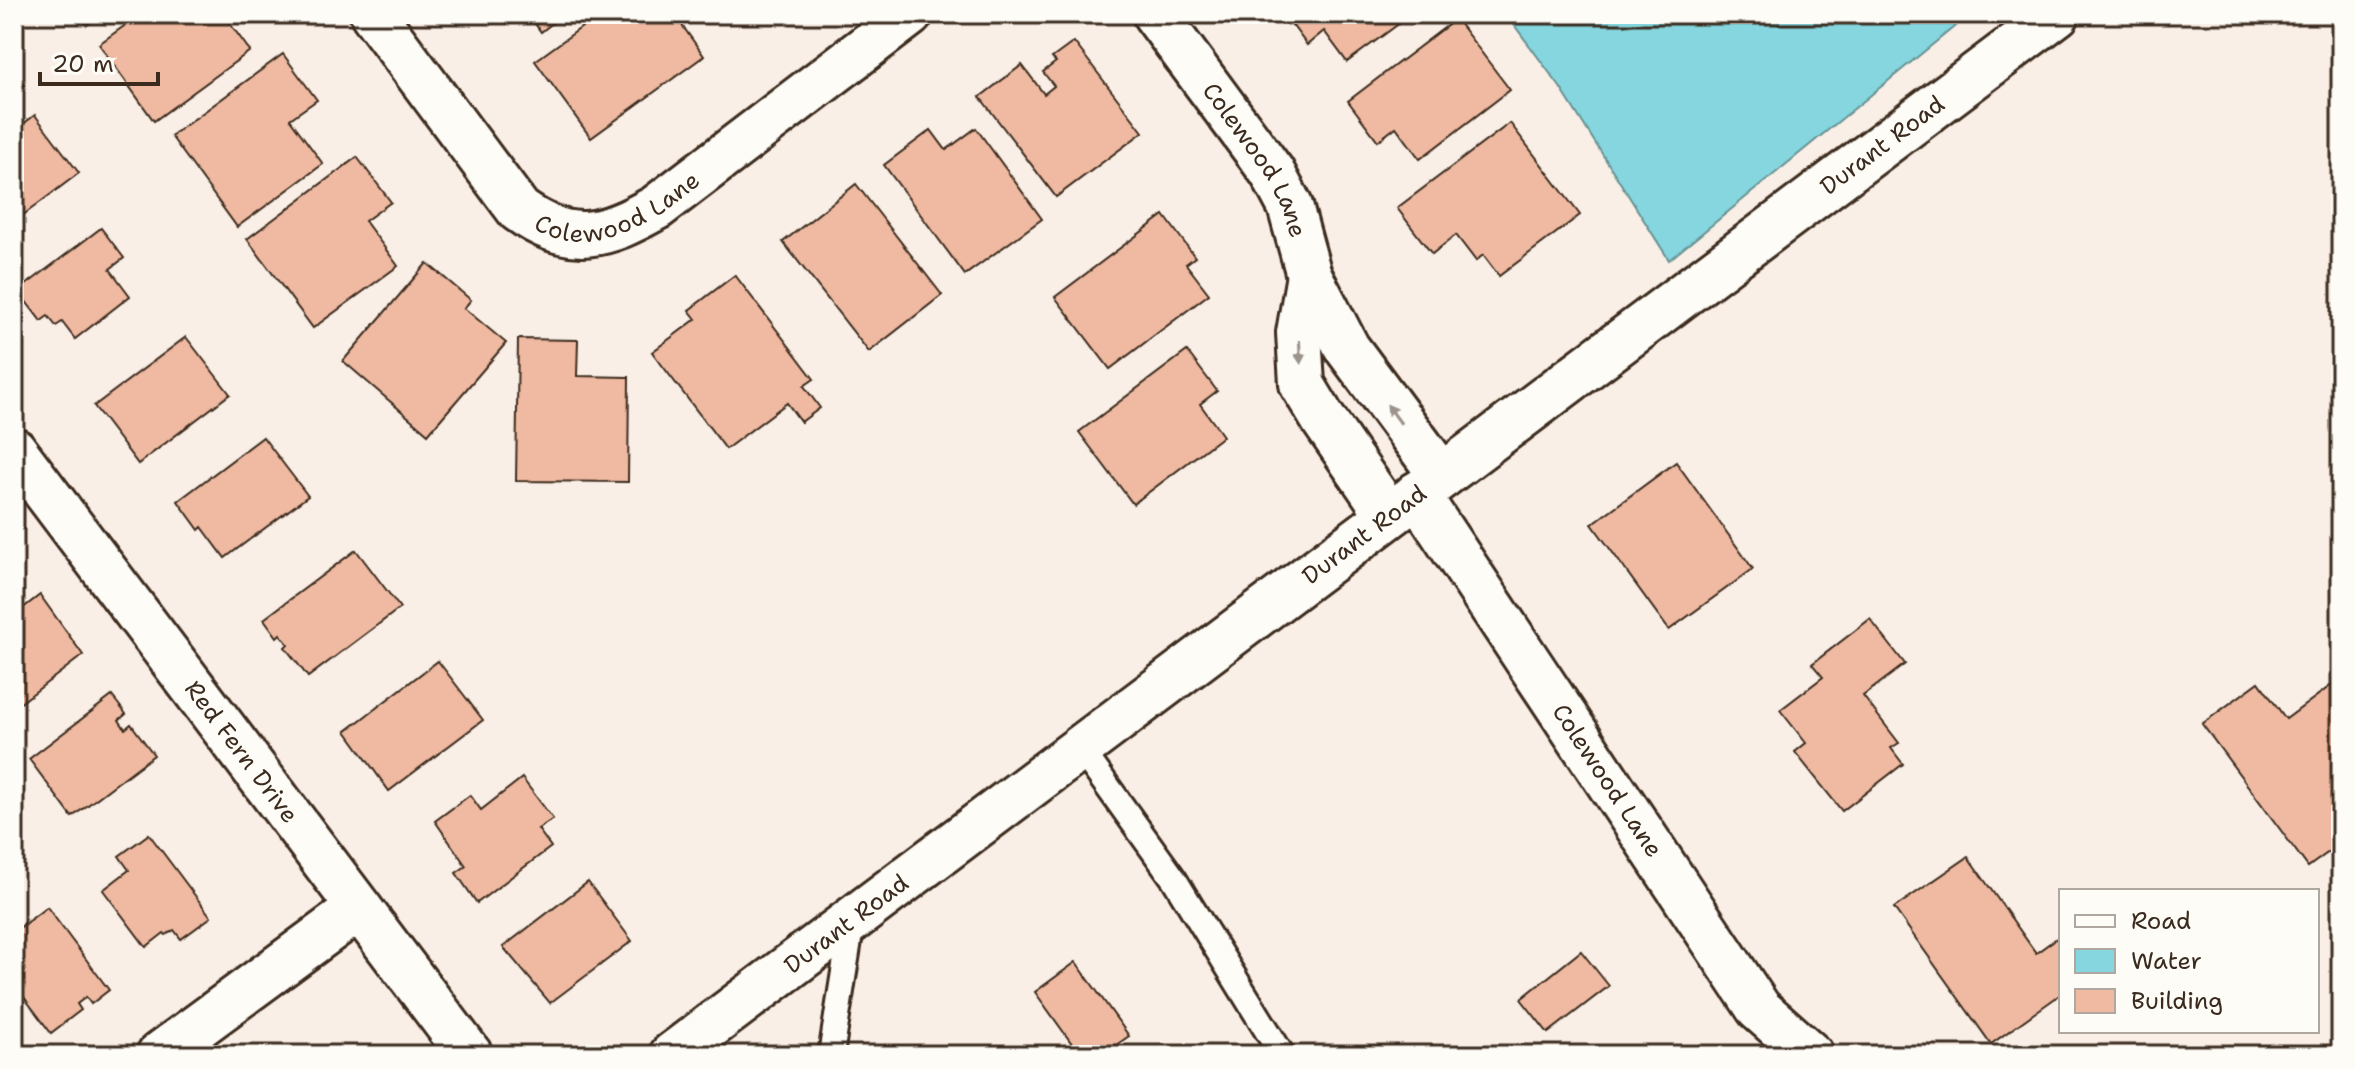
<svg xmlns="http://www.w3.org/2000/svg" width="2355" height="1069" viewBox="0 0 2355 1069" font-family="'Shantell Sans',sans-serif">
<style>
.water{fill:#85d6df;stroke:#679192;stroke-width:2}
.building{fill:#efbaa1;stroke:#3b2a1e;stroke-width:2}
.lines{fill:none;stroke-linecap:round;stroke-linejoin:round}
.lane-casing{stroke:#3b2a1e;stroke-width:30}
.street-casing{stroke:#3b2a1e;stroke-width:50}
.secondary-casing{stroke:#3b2a1e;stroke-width:50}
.lane{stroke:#fdfcf7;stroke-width:24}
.street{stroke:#fdfcf7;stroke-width:44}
.secondary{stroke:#fdfcf7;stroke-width:44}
.oneway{fill:#9c938a}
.labels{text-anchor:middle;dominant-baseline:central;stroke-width:7;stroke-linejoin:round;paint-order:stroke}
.street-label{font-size:24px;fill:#3b2a1e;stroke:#fdfcf7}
</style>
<rect width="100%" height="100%" fill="#faefe6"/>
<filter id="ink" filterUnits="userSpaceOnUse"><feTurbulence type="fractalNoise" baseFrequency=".0125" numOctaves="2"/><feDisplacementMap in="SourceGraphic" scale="16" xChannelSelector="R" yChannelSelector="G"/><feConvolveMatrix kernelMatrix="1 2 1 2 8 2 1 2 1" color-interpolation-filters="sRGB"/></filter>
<g filter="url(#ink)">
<polygon class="water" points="1506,14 1970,14 1669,260 1560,87"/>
<g class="building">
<polygon points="79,14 102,14 87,25"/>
<polygon points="141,14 232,14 226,18 250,51 154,121 99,44"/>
<polygon points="528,14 564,14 541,32"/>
<polygon points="600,14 674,14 704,56 591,138 535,61"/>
<polygon points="1284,14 1412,14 1347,62 1324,31 1307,45"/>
<polygon points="1456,19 1510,90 1420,159 1396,127 1378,141 1348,101"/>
<polygon points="1074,42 1143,132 1056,197 980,97 1022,65 1044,94 1054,86 1043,72 1056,62 1052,58"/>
<polygon points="283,54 317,100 290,119 323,164 237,227 171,136"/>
<polygon points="35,115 79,173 14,222 14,131"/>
<polygon points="1510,123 1580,215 1499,276 1483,255 1476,261 1456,235 1432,254 1397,208"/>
<polygon points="976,128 1042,219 965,275 884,165 931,130 946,150"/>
<polygon points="357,157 391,202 365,221 398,266 313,328 247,239"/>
<polygon points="856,184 942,295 869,352 783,242"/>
<polygon points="1164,215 1195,257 1186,264 1209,294 1110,369 1055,297"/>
<polygon points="101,228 124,258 110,269 130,296 75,339 62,322 56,326 48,316 41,321 18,291"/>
<polygon points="427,263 471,300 464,308 506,343 428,434 343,361"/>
<polygon points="735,275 814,379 804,386 820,408 801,422 787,403 726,449 652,352 696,319 689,310"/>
<polygon points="186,337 230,394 138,464 94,406"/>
<polygon points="518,339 578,340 577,376 629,377 628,482 516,481"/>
<polygon points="1187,351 1217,391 1200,404 1223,436 1133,504 1079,432"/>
<polygon points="263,437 308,496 225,558 202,527 199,530 178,501"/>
<polygon points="1676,462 1753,569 1669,630 1592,524"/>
<polygon points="356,550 400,608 308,677 285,647 288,644 280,634 277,637 264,619"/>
<polygon points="40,595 83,655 14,708 14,615"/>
<polygon points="1870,619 1905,664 1863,696 1899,743 1891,748 1903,764 1842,811 1795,752 1806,743 1780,710 1823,677 1812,664"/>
<polygon points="438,661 483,720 389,791 346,731"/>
<polygon points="2337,681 2341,686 2341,843 2308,867 2202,724 2259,682 2286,719"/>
<polygon points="112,696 126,714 119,720 125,729 131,724 154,755 72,817 29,759"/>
<polygon points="522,778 553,819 538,829 551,847 477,903 456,873 466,866 435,821 470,795 481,810"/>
<polygon points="149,834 211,917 181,939 174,930 166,935 164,933 146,947 103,890 129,870 119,856"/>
<polygon points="1968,857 2036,953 2061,935 2061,994 1991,1044 1894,908"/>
<polygon points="588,882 632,941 550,1003 503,947"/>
<polygon points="47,907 109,990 91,1004 86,997 77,1004 81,1010 51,1033 14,984 14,932"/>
<polygon points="1581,951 1609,986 1548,1033 1521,999"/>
<polygon points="1076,962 1129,1036 1102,1055 1080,1055 1035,992"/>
</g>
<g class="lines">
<defs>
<g id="lane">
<polyline points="1080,748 1174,879 1282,1055"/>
<polyline points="831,1055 852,921"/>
</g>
<g id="street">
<path id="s1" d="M373 14 519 210C571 248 606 236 657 207L910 14"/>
<path id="s2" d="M1155 14 1272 172 1290 206 1309 275 1347 348 1442 476"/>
<polyline points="1309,275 1299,333 1302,384 1323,419 1389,515"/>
<path id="s3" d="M14 450 470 1055"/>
<path id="s4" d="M1417 494 1759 1009 1811 1055"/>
<polyline points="159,1055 359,908"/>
</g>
<g id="secondary">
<path id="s5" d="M672 1055 2057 14"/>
</g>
</defs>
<use href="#lane" class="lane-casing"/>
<use href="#street" class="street-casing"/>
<use href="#secondary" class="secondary-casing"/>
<use href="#lane" class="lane"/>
<use href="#street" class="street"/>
<use href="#secondary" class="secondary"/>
</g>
<defs><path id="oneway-solid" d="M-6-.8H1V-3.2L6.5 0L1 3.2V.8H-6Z" transform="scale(2)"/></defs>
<g class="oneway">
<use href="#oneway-solid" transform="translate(1300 352) rotate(87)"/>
<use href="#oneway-solid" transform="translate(1394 414) rotate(-126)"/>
</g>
</g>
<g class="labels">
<g class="street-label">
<text stroke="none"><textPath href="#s5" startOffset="1514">Durant Road</textPath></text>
<text stroke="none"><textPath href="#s2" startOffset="178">Colewood Lane</textPath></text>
<text stroke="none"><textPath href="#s1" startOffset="354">Colewood Lane</textPath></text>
<text stroke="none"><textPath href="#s5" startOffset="866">Durant Road</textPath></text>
<text stroke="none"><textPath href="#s3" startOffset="378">Red Fern Drive</textPath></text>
<text stroke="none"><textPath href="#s4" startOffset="344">Colewood Lane</textPath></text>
<text stroke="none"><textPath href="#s5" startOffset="218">Durant Road</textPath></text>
</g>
</g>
<rect width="2355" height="1069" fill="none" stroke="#fdfcf7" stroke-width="48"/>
<rect x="24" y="24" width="2307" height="1021" fill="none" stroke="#3b2a1e" stroke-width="3" filter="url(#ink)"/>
<rect x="2059" y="889" width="260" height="144" fill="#fdfcf7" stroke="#afa8a0" stroke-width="2"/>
<rect x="2075" y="915" width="40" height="12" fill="#fdfcf7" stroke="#afa8a0" stroke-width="2"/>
<text x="2131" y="929" font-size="24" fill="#3b2a1e">Road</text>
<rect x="2075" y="949" width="40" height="24" fill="#85d6df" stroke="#afa8a0" stroke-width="2"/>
<text x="2131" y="969" font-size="24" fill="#3b2a1e">Water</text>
<rect x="2075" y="989" width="40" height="24" fill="#efbaa1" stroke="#afa8a0" stroke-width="2"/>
<text x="2131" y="1009" font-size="24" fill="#3b2a1e">Building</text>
<path d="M40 72v12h118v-12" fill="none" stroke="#3b2a1e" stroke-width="4"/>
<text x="52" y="72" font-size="24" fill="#3b2a1e" stroke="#fdfcf7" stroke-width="6" paint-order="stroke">20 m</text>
</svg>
